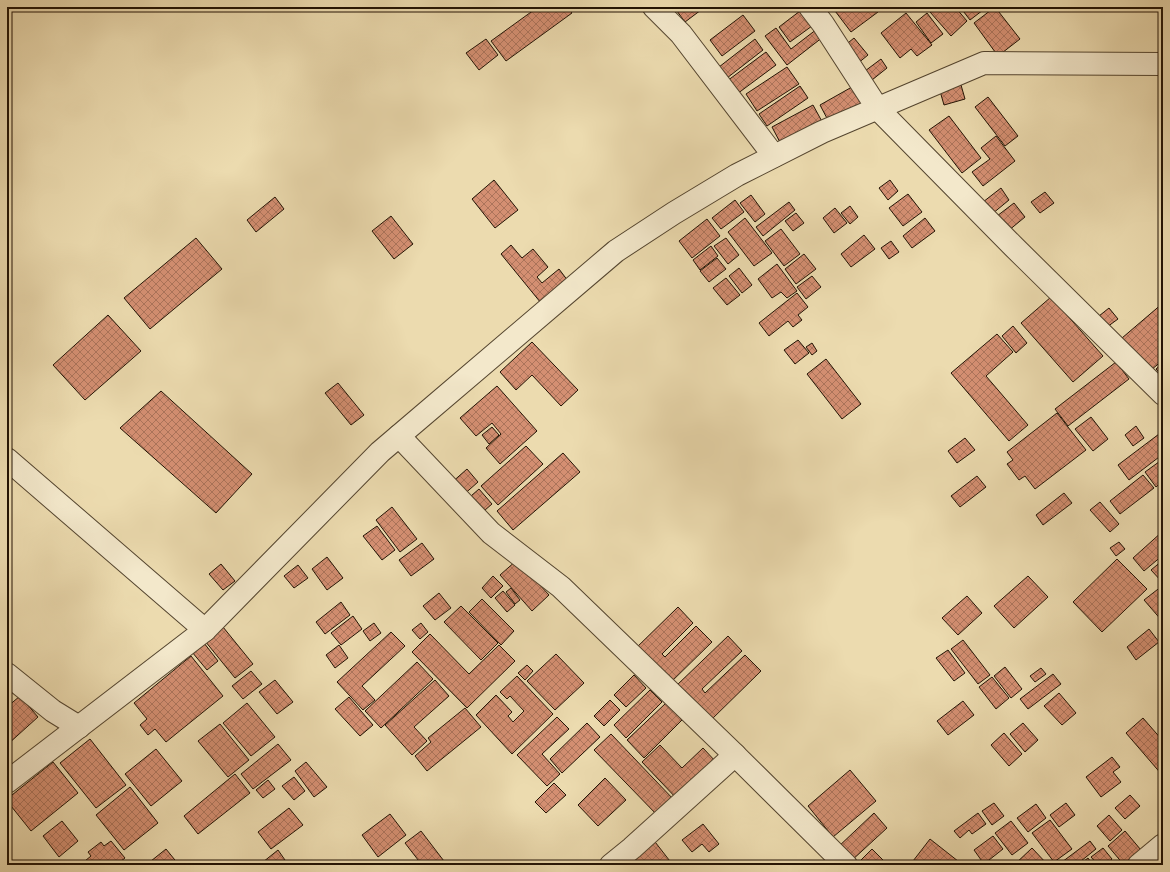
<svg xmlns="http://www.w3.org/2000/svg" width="1170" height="872" viewBox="0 0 1170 872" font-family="Alegreya,serif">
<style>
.building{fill:url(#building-cross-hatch);stroke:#221304}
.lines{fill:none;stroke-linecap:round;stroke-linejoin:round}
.minor-casing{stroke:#54452f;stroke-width:24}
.minor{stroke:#f3e8cb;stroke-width:22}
</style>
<defs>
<pattern id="building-cross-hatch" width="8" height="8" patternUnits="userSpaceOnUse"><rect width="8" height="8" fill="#d48f72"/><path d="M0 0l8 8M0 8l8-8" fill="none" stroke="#ac745b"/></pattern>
</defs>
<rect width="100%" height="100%" fill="#ecdbaf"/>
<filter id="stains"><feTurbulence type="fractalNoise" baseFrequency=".005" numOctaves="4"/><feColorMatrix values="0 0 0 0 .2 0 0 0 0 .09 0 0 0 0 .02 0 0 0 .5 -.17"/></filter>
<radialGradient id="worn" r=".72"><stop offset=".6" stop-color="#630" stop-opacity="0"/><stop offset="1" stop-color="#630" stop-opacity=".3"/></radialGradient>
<g class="building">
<polygon points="538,7 567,7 572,13 506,61 491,41"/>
<polygon points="674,7 705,7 685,22"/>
<polygon points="832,7 874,7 878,12 851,32"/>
<polygon points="936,7 955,7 967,21 951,36 930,12"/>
<polygon points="960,7 987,7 970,20"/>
<polygon points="995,7 1020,39 998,56 974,23"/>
<polygon points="800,11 812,26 790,42 779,27"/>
<polygon points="906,13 932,45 917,56 911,49 900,58 881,33"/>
<polygon points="927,13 943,34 931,43 916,22"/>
<polygon points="743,15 755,31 722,56 710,40"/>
<polygon points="776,28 791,49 817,29 823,37 787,65 765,36"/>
<polygon points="854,38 868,55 857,64 843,47"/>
<polygon points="486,39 498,55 479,70 466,53"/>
<polygon points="755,39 763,50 727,78 719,67"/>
<polygon points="766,52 776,65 737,94 727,81"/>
<polygon points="881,59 887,68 872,80 865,71"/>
<polygon points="787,67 799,84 757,111 746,94"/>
<polygon points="859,83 870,101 830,124 820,105"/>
<polygon points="961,85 965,99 944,105 940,91"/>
<polygon points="800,86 808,98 767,126 759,114"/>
<polygon points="988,97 1018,136 1005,146 975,107"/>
<polygon points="813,105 825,127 784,150 772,127"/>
<polygon points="949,116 981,158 962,173 929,130"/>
<polygon points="996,136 1015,161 983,186 972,172 990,159 981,148"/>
<polygon points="494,180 518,210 495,228 472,199"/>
<polygon points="890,180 898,191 888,200 879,188"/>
<polygon points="1001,188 1009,200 992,214 983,202"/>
<polygon points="1045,192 1054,203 1040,213 1031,202"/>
<polygon points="908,194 922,212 903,226 889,208"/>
<polygon points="751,195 765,214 755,222 740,203"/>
<polygon points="275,197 284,209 256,232 247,220"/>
<polygon points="735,200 744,212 721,229 712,218"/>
<polygon points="789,202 795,210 763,236 756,227"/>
<polygon points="1014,203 1025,217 1008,231 997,216"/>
<polygon points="850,206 858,217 850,224 841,213"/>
<polygon points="835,208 847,223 834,233 823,218"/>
<polygon points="796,213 804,223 793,231 785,221"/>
<polygon points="391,216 413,244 394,259 372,231"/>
<polygon points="745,218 772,253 754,266 728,232"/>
<polygon points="925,218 935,231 912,248 903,236"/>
<polygon points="707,219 720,236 692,258 679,241"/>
<polygon points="781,229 800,254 784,266 765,241"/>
<polygon points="864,235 875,249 851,267 841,254"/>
<polygon points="196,238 222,269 150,329 124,298"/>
<polygon points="726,238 739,255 728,264 714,246"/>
<polygon points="891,241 899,252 889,259 881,248"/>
<polygon points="511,245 522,258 533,249 548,267 537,277 542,283 559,269 568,281 541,303 501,254"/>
<polygon points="711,246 718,256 700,270 693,260"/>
<polygon points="804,254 816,269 796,284 785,269"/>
<polygon points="717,258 726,269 709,282 700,271"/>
<polygon points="777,264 797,291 787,298 781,292 772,298 758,279"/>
<polygon points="739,268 752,285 742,293 729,276"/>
<polygon points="812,276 821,287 806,299 797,287"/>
<polygon points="726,278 740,295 727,305 713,288"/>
<polygon points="797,293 808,307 798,315 802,320 793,327 788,321 769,336 759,323"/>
<polygon points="1051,297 1103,356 1073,382 1021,323"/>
<polygon points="1163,303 1163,360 1151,370 1122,338"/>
<polygon points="1109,308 1118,319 1107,327 1099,316"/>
<polygon points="108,315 141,351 85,400 53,365"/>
<polygon points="1013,326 1027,343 1016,353 1002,336"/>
<polygon points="997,334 1013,352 986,376 1028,425 1009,441 951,373"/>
<polygon points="798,340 809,353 795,364 784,350"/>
<polygon points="532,342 578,390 561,406 532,375 516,390 500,372"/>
<polygon points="812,343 817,351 812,355 806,347"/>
<polygon points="826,359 861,404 842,419 807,374"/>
<polygon points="1116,362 1129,379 1068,426 1055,409"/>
<polygon points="1163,363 1163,377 1156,369"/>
<polygon points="338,383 364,415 351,425 325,393"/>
<polygon points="497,386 537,431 500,464 486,448 501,434 492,423 476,436 460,418"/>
<polygon points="161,391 252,474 216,513 120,428"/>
<polygon points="1057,413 1086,450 1035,489 1025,476 1019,480 1007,464 1013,460 1007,452"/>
<polygon points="1091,417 1108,439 1093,451 1075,429"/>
<polygon points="1136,426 1144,438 1133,446 1125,435"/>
<polygon points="492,427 499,435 489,444 482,435"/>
<polygon points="1163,431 1163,454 1129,480 1118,465"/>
<polygon points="965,438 975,450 957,463 948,451"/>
<polygon points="526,446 543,464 498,505 481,486"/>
<polygon points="563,453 580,472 513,530 497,511"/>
<polygon points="1163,459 1163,481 1156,487 1145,472"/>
<polygon points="467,469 478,482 461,497 450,484"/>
<polygon points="1143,475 1154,488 1120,514 1110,501"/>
<polygon points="977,476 986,487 960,507 951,496"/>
<polygon points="479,489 492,504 477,517 464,502"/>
<polygon points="1064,493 1072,503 1043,525 1036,515"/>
<polygon points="1100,502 1119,524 1110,532 1090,510"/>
<polygon points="392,507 417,539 400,552 376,520"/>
<polygon points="377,526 395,550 382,560 363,536"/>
<polygon points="1163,531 1163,555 1144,571 1133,558"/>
<polygon points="1119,542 1125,549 1116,556 1110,548"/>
<polygon points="422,543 434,559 411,576 399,560"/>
<polygon points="327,557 343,578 327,590 312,569"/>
<polygon points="1117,559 1147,589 1102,632 1073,602"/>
<polygon points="517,560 549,595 532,611 500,575"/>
<polygon points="1163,560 1163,583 1151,570"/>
<polygon points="221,564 235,581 223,590 209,574"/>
<polygon points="298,565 308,578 294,588 284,576"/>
<polygon points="493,576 503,586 491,598 482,588"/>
<polygon points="1028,576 1048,597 1014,628 994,606"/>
<polygon points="1162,586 1163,587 1163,622 1144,600"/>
<polygon points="511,588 520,600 515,604 506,592"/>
<polygon points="503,591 515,605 507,612 495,598"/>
<polygon points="439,593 451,608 435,620 423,606"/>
<polygon points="967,596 982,613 958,635 942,618"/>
<polygon points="482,599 514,631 501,645 469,612"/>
<polygon points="341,602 350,615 325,634 316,622"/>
<polygon points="461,606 498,643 481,660 444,622"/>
<polygon points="678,607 693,623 662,654 665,657 696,626 712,642 667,686 633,651"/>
<polygon points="353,616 362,629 341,645 331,633"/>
<polygon points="374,623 381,633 370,641 363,631"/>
<polygon points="421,623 428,632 420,639 412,630"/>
<polygon points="223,627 253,664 235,678 205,641"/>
<polygon points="1149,629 1159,642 1136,660 1127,647"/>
<polygon points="391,632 405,646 362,686 375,700 363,710 337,682"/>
<polygon points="430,634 469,674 499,645 515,661 467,708 412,652"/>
<polygon points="728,636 742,651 702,689 705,693 745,655 761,671 710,721 676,686"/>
<polygon points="963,640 990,675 978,684 951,649"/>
<polygon points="204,643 218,661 207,670 192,652"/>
<polygon points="339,645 348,658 335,668 326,655"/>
<polygon points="948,650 965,673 954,681 936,658"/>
<polygon points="556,654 584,683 555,710 527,681"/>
<polygon points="191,656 223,696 166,742 155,729 148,735 140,725 147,719 134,703"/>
<polygon points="417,662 433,679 381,728 365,711"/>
<polygon points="527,665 533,671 525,680 518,673"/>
<polygon points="1005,667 1022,689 1011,698 994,676"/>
<polygon points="1041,668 1046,674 1035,682 1030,676"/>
<polygon points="251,671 262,684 243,699 232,686"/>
<polygon points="1053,674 1061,684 1028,709 1020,699"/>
<polygon points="634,675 646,688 626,707 614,695"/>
<polygon points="517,676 553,714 512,754 476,715 496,695 512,712 508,716 513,722 524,711 510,696 507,699 500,692"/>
<polygon points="992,677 1009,698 996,709 979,687"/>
<polygon points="275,680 293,702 277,714 259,692"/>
<polygon points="435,680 449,696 414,727 427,741 412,755 385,725"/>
<polygon points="650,690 662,702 626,738 614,725"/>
<polygon points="1059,693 1076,713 1062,725 1044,706"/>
<polygon points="20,696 38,717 7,745 7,707"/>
<polygon points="349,697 373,725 360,736 335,709"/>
<polygon points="610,700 620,710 604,726 594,716"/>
<polygon points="963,701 974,715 948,735 937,721"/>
<polygon points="247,703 275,737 251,756 223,723"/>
<polygon points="666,703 682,720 644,758 627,740"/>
<polygon points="465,708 481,727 427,771 415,756 431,742 428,738"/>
<polygon points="557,717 569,729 542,754 560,774 547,786 517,755"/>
<polygon points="1143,718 1163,741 1163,776 1126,733"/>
<polygon points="587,723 600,737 562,773 550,759"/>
<polygon points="1023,723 1038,740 1025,752 1010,734"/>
<polygon points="220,724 249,760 228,777 198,741"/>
<polygon points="1004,733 1022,754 1009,766 991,745"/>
<polygon points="611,734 675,801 659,817 594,750"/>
<polygon points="90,739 126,785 96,808 60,763"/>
<polygon points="278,744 291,760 253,789 241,774"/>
<polygon points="660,745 682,768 703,748 717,763 678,800 642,762"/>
<polygon points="156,749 182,781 151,806 125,774"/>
<polygon points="1112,757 1120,767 1113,772 1121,782 1101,797 1086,777"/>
<polygon points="53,762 78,793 31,831 7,801 7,799"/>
<polygon points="306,762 327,787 314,797 295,771"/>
<polygon points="850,770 876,801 833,837 808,806"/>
<polygon points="235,774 250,793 198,834 184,816"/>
<polygon points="294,777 305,791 294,800 282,786"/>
<polygon points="605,778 626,800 598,826 578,805"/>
<polygon points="268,780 275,789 263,798 256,790"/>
<polygon points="554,783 566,795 546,813 535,802"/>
<polygon points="130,787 158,823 124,850 96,815"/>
<polygon points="1130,795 1140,806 1125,819 1115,808"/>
<polygon points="994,803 1004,816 992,825 982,811"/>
<polygon points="1066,803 1075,815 1059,827 1050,815"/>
<polygon points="1036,804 1046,818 1028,832 1017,818"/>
<polygon points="289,808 303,825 271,849 258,832"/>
<polygon points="874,813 887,828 850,862 837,848"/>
<polygon points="978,813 986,824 972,834 969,830 960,838 954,831"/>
<polygon points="390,814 406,835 378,857 362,835"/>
<polygon points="1109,815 1122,830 1110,841 1097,826"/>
<polygon points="1050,820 1072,849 1054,862 1032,833"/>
<polygon points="62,821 78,841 59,857 43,836"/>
<polygon points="1011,821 1028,843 1012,855 995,833"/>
<polygon points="703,824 719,844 709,852 702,844 692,852 682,840"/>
<polygon points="421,831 447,865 422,865 405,843"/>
<polygon points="1125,831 1146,856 1136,865 1124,865 1108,846"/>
<polygon points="993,836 1003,849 984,864 974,850"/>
<polygon points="652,838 673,865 633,865 627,858"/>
<polygon points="930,839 963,865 918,865 913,861"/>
<polygon points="111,841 125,858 116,865 80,865 91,856 88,852 101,842 104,846"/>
<polygon points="1090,841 1096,849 1076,865 1058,865"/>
<polygon points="1032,848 1048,865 1030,865 1028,863 1026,865 1014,865"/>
<polygon points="1103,848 1112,859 1105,865 1098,865 1091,857"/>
<polygon points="166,849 179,865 146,865"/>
<polygon points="872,849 888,865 856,865"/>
<polygon points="278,850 285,860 279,865 265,865 263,862"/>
<polygon points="1088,858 1093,865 1079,865"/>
</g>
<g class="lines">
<defs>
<g id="minor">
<polyline points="654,7 681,34 774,156"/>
<polyline points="810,7 823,24 878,109 1014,247 1163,394"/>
<polyline points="399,436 491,533 561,587 735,755 632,848 611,865"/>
<polyline points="7,459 205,630"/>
<polyline points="7,674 53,711 79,727"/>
<polyline points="735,755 846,865"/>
<polyline points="7,782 205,630 380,452 616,251 674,213 737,175 822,132 984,63 1163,64"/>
<polyline points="1139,865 1163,845"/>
</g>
</defs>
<use href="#minor" class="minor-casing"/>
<use href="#minor" class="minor"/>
</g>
<rect width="1170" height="872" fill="none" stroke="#ecdbaf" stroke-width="24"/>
<rect x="8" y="8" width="1154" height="856" fill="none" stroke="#221304" stroke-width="2"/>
<rect x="12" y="12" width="1146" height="848" fill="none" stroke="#221304"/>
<rect width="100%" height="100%" filter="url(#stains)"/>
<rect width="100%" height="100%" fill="url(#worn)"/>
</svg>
